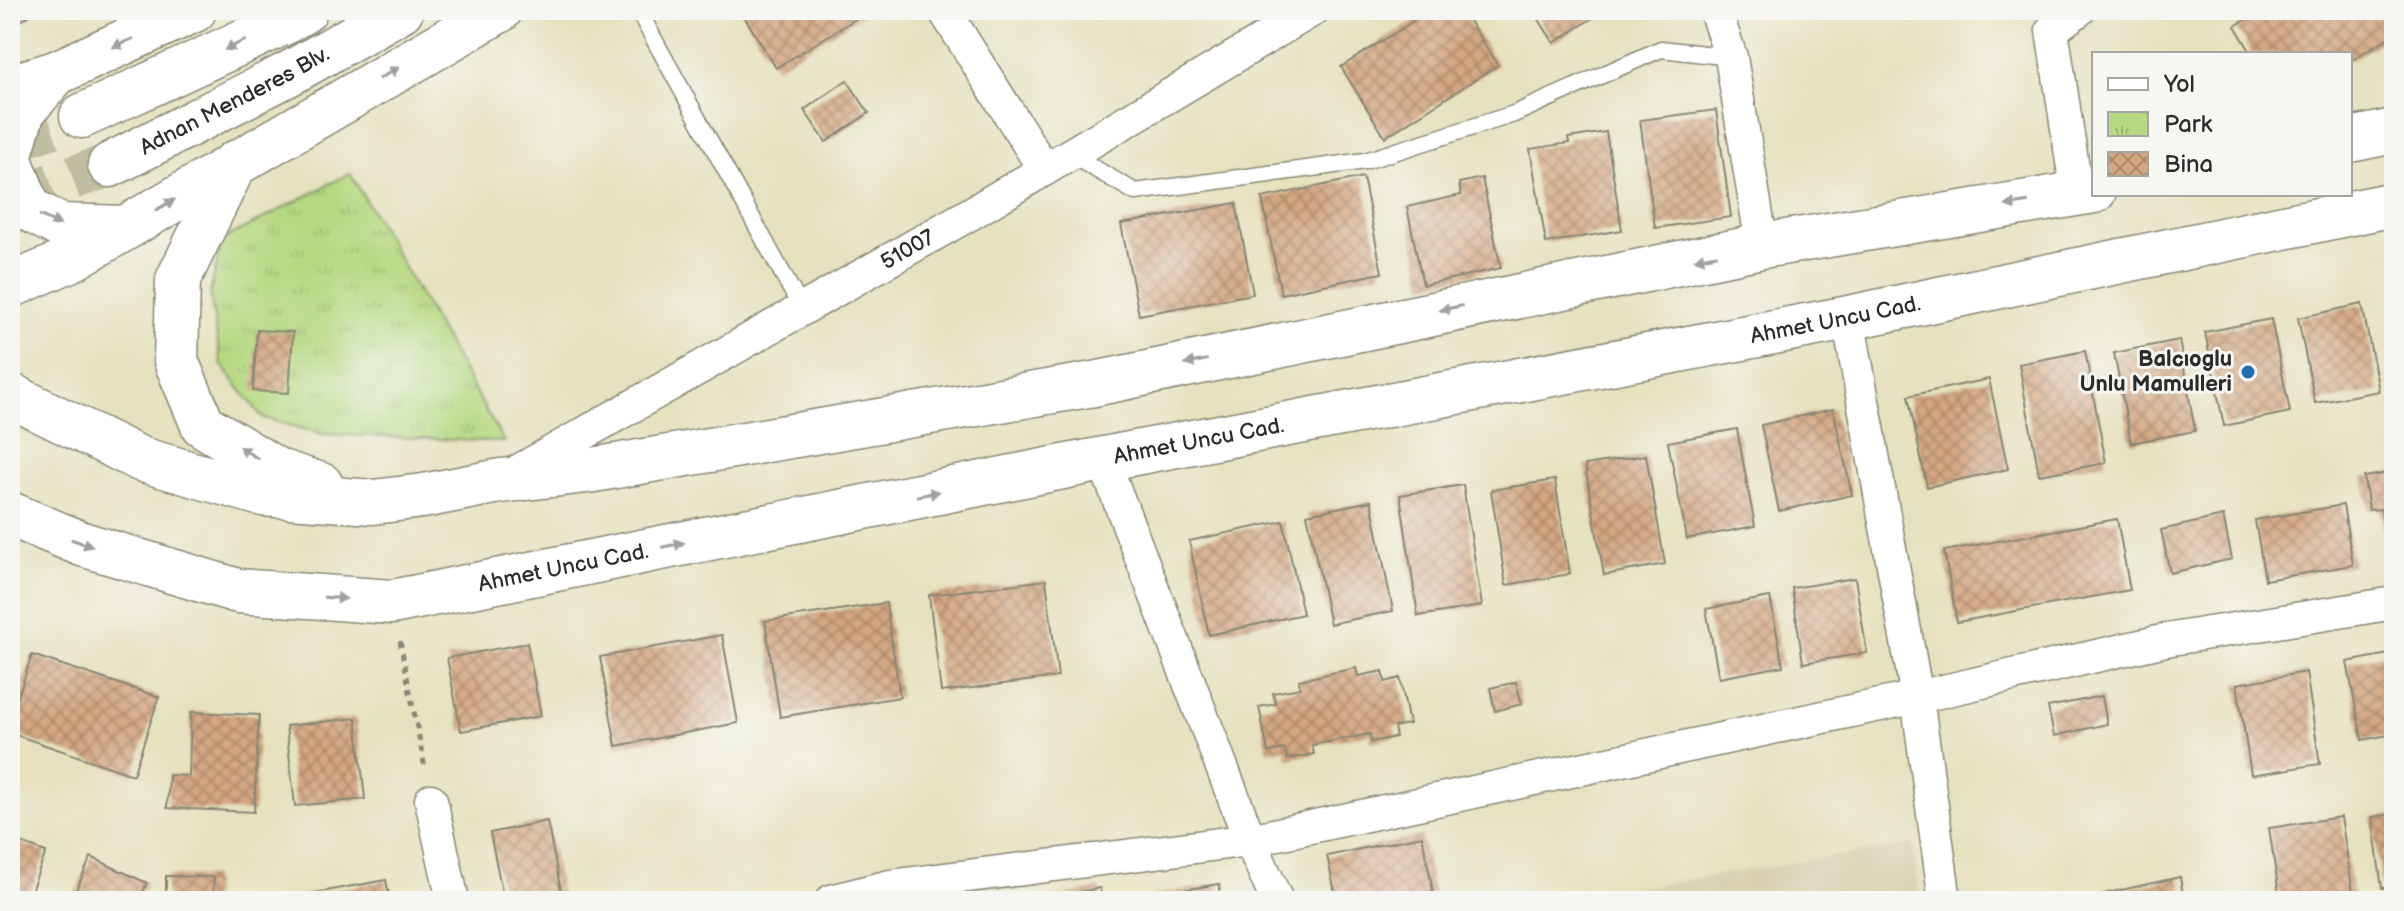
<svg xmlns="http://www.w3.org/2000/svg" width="2404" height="911" viewBox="0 0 2404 911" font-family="'Balsamiq Sans',sans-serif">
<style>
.built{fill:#d8d0b1}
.park{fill:url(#park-tufts);stroke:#708256;stroke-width:2}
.building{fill:url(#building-cross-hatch)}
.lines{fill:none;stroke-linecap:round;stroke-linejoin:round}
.primary-tunnel{stroke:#c1bda1;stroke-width:44;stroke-dasharray:44 22;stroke-linecap:butt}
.service-casing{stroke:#888674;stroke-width:19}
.minor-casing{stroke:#888674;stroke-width:35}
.secondary-casing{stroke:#888674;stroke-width:47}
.primary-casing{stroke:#888674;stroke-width:47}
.path{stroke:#888674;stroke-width:5;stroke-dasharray:6 6;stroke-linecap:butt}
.service{stroke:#fff;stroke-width:16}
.minor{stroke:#fff;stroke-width:32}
.secondary{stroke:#fff;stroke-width:44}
.primary{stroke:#fff;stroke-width:44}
.oneway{fill:#a0a0a0}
.poi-dot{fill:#1f6fb2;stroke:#f6f6f2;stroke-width:3}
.labels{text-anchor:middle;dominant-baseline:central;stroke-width:6;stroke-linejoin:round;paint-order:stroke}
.street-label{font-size:22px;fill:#2b2b2b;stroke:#f6f6f2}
.poi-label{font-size:22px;font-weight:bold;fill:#2b2b2b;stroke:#f6f6f2;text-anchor:end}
</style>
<defs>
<pattern id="park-tufts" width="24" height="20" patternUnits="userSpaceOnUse" patternTransform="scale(2)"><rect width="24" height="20" fill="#b5d880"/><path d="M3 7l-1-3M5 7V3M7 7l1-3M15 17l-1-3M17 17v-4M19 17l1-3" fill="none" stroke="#9cba6f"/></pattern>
<pattern id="building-cross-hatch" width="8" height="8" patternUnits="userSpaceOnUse" patternTransform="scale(2)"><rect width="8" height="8" fill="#d4a782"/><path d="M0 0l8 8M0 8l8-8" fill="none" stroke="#ac886b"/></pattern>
</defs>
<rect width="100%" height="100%" fill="#f6f6f2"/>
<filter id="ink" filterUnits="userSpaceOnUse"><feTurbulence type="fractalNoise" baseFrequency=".0125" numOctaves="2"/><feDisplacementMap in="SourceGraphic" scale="16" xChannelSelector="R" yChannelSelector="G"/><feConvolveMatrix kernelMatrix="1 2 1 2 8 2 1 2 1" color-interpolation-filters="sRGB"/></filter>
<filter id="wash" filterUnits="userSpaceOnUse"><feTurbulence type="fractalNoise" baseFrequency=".006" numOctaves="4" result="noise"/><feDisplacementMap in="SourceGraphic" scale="32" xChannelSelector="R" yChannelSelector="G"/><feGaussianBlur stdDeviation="1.8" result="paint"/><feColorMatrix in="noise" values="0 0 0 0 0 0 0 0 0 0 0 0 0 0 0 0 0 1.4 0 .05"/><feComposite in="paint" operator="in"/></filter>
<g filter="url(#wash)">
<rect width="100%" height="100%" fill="#e6e1be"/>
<polygon class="built" points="1913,843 1920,901 1558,901"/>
<polygon class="park" points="350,173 504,442 322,434 263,418 221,364 210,294 222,240"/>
<g id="blocks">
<g class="building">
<polygon points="10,10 38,10 10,28"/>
<polygon points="740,10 870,10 776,68"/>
<polygon points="1431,10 1462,10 1498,65 1385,137 1341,67"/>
<polygon points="1533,10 1605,10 1554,43"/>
<polygon points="2262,10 2384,10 2394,26 2394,34 2350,61 2350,54 2252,54 2235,26"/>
<polygon points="847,80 869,113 826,142 804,110"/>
<polygon points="1716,110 1731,217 1655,228 1640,120"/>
<polygon points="1606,132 1622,230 1546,243 1530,149 1569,143 1568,138"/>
<polygon points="1363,177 1382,273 1281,294 1262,198"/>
<polygon points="1482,178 1501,268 1423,285 1407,207 1461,195 1459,183"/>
<polygon points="1236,203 1253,294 1139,315 1121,224"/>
<polygon points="2362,304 2379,391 2315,403 2298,318"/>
<polygon points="2271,319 2290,412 2224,426 2205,332"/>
<polygon points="257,330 293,332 289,393 253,391"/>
<polygon points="2179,340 2195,431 2131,443 2114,353"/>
<polygon points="2085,351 2106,463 2039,475 2019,364"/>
<polygon points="1989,379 2008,469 1927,487 1908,396"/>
<polygon points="1833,409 1852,495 1779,511 1761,425"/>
<polygon points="1737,429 1755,526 1687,539 1668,442"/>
<polygon points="1646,455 1665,564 1604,575 1585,465"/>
<polygon points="2394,472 2394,544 2386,546 2381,509 2369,510 2364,477"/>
<polygon points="1555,480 1570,574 1506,585 1491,490"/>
<polygon points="1463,485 1482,606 1418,616 1400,495"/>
<polygon points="1371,501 1393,611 1330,624 1307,514"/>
<polygon points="2343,505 2353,565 2265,580 2255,520"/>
<polygon points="2223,516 2232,559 2170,573 2161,530"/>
<polygon points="2117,519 2130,590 1957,622 1944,551"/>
<polygon points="1283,521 1303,614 1209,635 1189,541"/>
<polygon points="1855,578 1867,653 1803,663 1792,588"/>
<polygon points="1046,580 1058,677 941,692 929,595"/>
<polygon points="1770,597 1783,666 1719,678 1706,609"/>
<polygon points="886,603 900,697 780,717 765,621"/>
<polygon points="722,635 738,723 616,746 600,657"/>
<polygon points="527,643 541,716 461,731 447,658"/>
<polygon points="2394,653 2394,734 2362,740 2347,662"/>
<polygon points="32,655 159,697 133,775 10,733 10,721"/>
<polygon points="1356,668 1358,676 1383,671 1385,682 1400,678 1409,724 1394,727 1396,737 1371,742 1370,734 1312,745 1314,754 1287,759 1285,749 1268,752 1259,707 1276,704 1273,693 1300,688 1299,680"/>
<polygon points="2306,672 2320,764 2251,775 2237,684"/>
<polygon points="1516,682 1522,704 1495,711 1490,688"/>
<polygon points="2102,696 2107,724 2054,736 2048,707"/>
<polygon points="191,712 259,715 254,812 167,808 169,775 189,776"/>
<polygon points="356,718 365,799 295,806 286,726"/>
<polygon points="2394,814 2394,887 2382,888 2372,817"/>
<polygon points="2341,817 2354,900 2280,901 2269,828"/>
<polygon points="547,821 563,901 504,901 490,833"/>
<polygon points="1422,836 1435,901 1337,901 1327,856"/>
<polygon points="10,839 46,852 27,901 10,900"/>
<polygon points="91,857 147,883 139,901 71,901"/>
<polygon points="166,876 214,877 213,901 166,901"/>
<polygon points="2180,877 2184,901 2104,901 2103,894"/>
<polygon points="386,880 390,901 282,901 282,899"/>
<polygon points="1219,884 1222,901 1152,901 1151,895"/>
<polygon points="1100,888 1102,901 1039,901 1039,900"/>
</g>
</g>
</g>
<g filter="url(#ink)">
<use href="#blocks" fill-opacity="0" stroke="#888674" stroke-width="2"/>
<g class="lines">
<g class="primary-tunnel">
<polyline points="10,141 82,116"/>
<polyline points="10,199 110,165"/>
</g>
<defs>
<g id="service">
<polyline points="638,10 802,309"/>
<polyline points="1070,154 1135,192 1365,161 1514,114 1661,49 1731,57"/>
</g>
<g id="minor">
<polyline points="944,10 1044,169"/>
<polyline points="1715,10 1731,57 1762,246"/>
<polyline points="2077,194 2052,30 2079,10"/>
<polyline points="1848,318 1917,697 1945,901"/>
<polyline points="1103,459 1250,840 1277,901"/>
<path id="s1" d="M513 474 970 214 1313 10"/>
<polyline points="431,800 453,901"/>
<polyline points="831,901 890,886 1250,840 1917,697 2166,640 2394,603"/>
</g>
<g id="secondary">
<polyline points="10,87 56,73 194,10"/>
<polyline points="2350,140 2394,131"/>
<polyline points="10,154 23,111 56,73"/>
<polyline points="10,160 29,209 61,226 125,228"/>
<polyline points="235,163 178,280 176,361 203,425 278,471 321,485"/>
<polyline points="10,286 74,258 500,10"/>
<polyline points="10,395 140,459 262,494 373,502 423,496 500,481 587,471 1094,384 1762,246 2094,191"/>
<path id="s2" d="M10 514 82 544 238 591 392 602 1103 459 1848 318 2394 204"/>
</g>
<g id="primary">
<polyline points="82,116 283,23 305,10"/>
<path id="s3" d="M110 165 292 72 401 10"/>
</g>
</defs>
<use href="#service" class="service-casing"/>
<use href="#minor" class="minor-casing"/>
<use href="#secondary" class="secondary-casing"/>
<use href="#primary" class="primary-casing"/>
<polyline class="path" points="400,641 425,768"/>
<use href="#service" class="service"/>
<use href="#minor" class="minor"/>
<use href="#secondary" class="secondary"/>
<use href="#primary" class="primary"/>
</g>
<defs><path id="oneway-solid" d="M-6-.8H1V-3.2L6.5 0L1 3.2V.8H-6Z" transform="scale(2)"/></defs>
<g class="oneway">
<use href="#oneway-solid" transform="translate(123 43) rotate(156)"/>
<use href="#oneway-solid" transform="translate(235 45) rotate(155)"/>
<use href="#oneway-solid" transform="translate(389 73) rotate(-30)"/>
<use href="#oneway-solid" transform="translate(2017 204) rotate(171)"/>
<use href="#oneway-solid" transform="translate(165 205) rotate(-30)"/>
<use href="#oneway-solid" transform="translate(50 220) rotate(25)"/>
<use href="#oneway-solid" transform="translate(1706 257) rotate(169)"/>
<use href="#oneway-solid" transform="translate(1451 308) rotate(168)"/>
<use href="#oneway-solid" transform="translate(1196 362) rotate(168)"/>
<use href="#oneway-solid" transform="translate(249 453) rotate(-148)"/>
<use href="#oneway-solid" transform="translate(928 494) rotate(-11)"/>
<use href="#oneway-solid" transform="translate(82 543) rotate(19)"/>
<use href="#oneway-solid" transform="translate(673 545) rotate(-11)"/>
<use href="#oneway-solid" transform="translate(335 598) rotate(4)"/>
</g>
</g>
<circle class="poi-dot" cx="2248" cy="372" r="8"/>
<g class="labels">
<g class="street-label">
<text stroke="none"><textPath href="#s3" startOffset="140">Adnan Menderes Blv.</textPath></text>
<text stroke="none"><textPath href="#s1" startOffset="454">51007</textPath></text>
<text stroke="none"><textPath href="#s2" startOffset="1866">Ahmet Uncu Cad.</textPath></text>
<text stroke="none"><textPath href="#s2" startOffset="1218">Ahmet Uncu Cad.</textPath></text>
<text stroke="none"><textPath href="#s2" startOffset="570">Ahmet Uncu Cad.</textPath></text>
</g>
<g class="poi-label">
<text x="2232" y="359">Balcıoglu<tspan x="2232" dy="25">Unlu Mamulleri</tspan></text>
</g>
</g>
<rect width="2404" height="911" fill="none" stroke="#f6f6f2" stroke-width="40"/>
<rect x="2092" y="52" width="260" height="144" fill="#f6f6f2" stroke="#a5a5a2" stroke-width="2"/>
<rect x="2108" y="78" width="40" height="12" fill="#ffffff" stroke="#a5a5a2" stroke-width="2"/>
<text x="2164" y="92" font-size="24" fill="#2b2b2b">Yol</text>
<rect x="2108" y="112" width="40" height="24" fill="url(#park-tufts)" stroke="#a5a5a2" stroke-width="2"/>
<text x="2164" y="132" font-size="24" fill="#2b2b2b">Park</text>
<rect x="2108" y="152" width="40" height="24" fill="url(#building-cross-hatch)" stroke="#a5a5a2" stroke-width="2"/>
<text x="2164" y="172" font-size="24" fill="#2b2b2b">Bina</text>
</svg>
